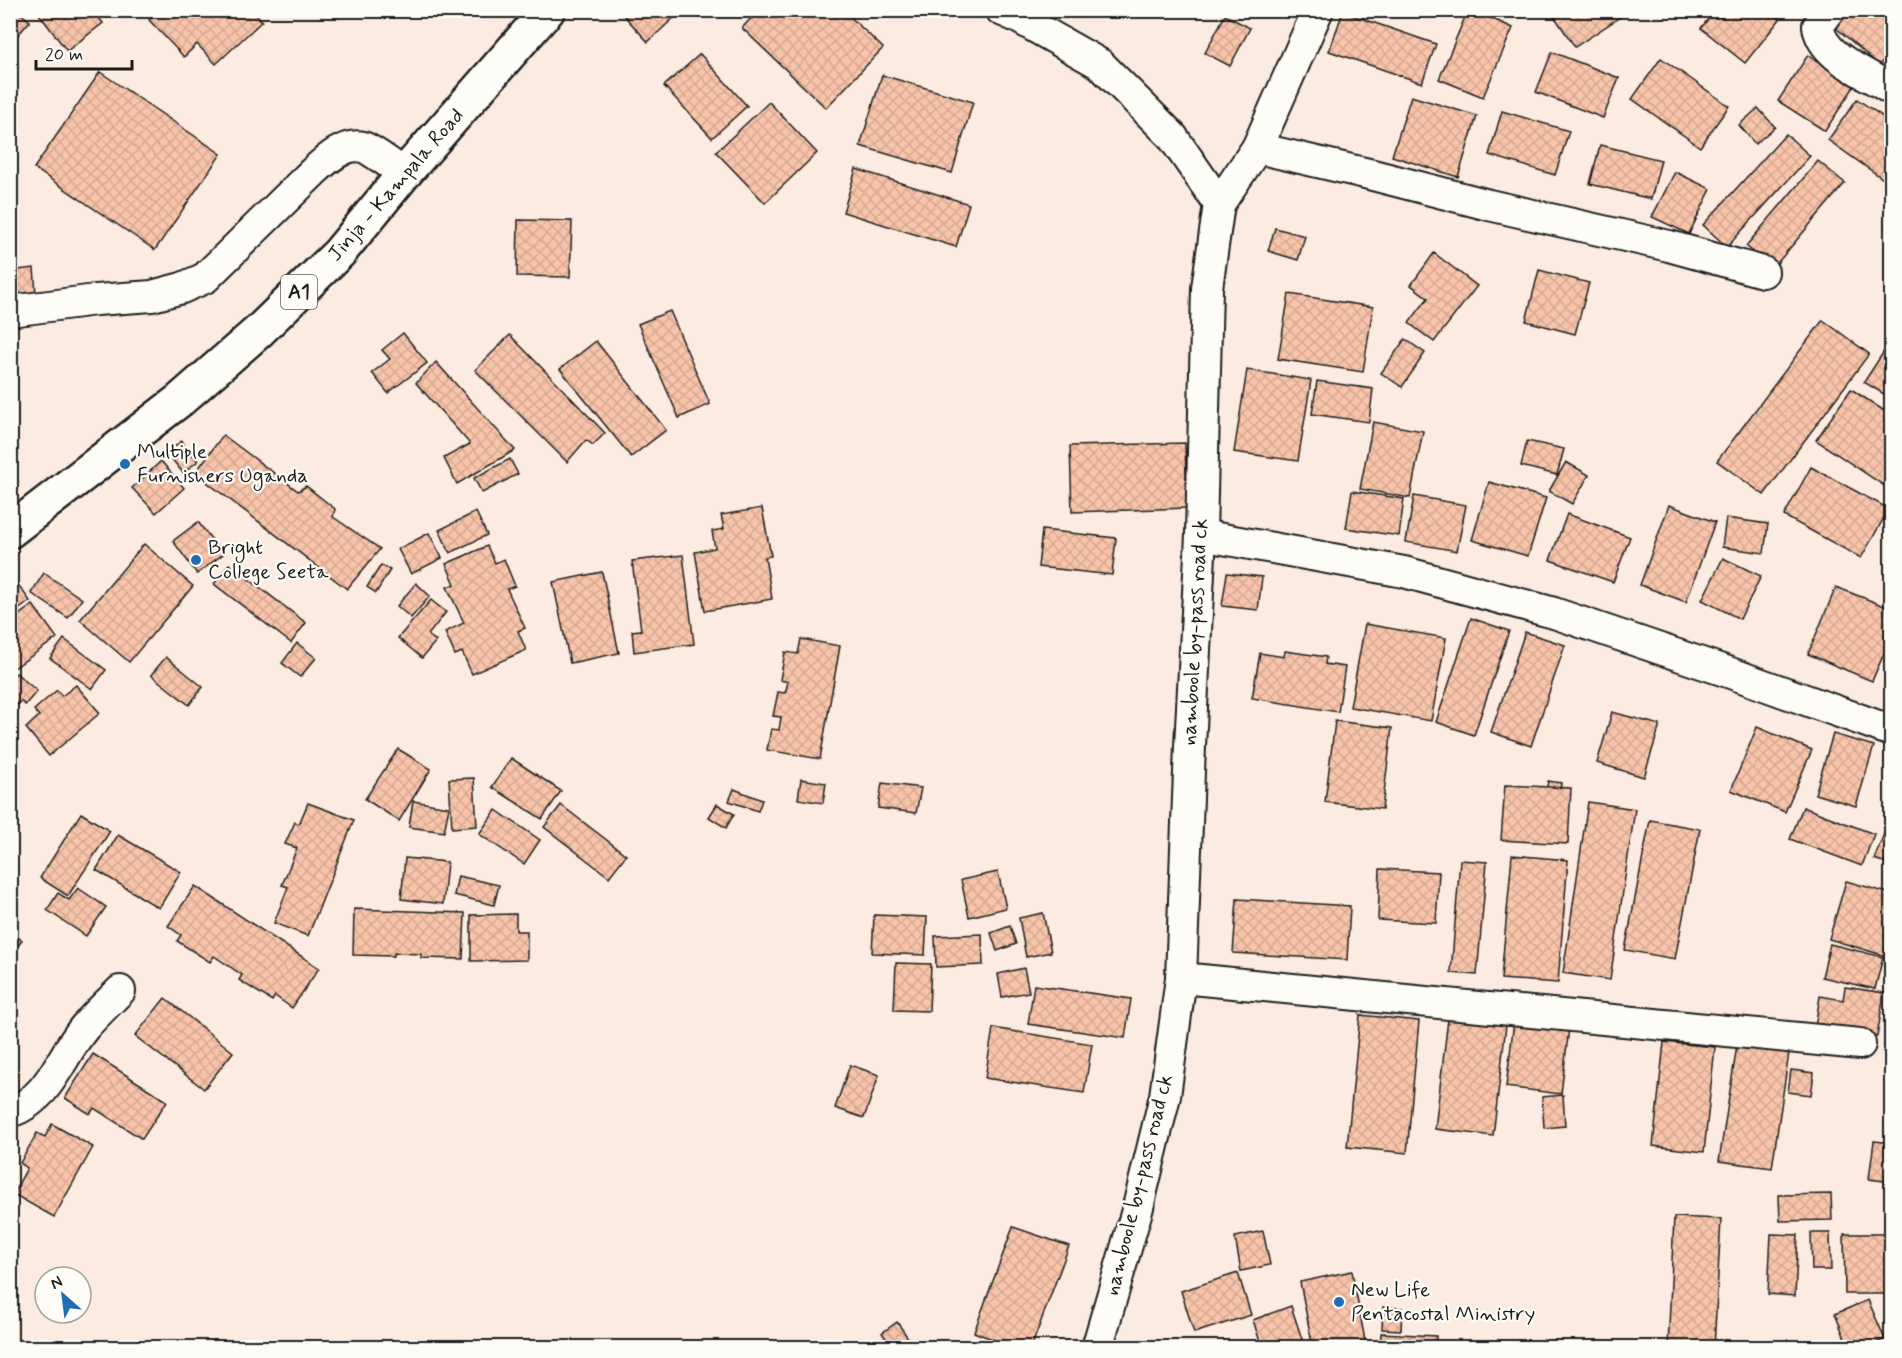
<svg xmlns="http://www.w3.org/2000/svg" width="1902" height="1358" viewBox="0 0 1902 1358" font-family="Mynerve,sans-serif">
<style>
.building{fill:url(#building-cross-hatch);stroke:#1c1c1c;stroke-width:1.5}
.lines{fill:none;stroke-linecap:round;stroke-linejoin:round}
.minor-casing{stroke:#1c1c1c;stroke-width:34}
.trunk-casing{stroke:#1c1c1c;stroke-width:38}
.minor{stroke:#fdfcf7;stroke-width:30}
.trunk{stroke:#fdfcf7;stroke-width:33}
.poi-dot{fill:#1f6fb2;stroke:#fdfcf7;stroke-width:2}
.labels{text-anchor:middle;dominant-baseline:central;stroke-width:4.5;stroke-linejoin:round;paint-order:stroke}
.shield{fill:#fdfcf7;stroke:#605f5e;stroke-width:1.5}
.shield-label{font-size:20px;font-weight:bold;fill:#1c1c1c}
.street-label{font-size:21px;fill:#1c1c1c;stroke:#fdfcf7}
.poi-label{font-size:21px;fill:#1c1c1c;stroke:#fdfcf7;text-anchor:start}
</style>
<defs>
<pattern id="building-cross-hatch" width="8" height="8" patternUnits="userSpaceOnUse" patternTransform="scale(1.5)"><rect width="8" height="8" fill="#f8c4aa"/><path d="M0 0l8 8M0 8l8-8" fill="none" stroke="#d4a892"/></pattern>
</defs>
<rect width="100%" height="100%" fill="#fcebe0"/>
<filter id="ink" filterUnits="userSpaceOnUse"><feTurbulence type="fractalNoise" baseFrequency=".0167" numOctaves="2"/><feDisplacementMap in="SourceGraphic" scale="12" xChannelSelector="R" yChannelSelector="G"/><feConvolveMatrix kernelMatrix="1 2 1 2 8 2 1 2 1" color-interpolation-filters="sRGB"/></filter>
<g filter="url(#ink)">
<g class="building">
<polygon points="10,10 16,10 30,21 10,44"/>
<polygon points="36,10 93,10 103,23 67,51"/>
<polygon points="159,10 253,10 262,21 216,64 197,44 184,57 149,20"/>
<polygon points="619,10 682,10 648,42"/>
<polygon points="759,10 843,10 883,48 826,108 742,28"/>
<polygon points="1468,10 1473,10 1513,28 1483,97 1439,79"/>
<polygon points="1556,10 1624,10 1626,13 1575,47 1552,13"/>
<polygon points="1715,10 1770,10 1780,19 1745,63 1701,28"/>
<polygon points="1848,10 1892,10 1892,51 1879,65 1834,26"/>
<polygon points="1343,12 1436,44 1422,83 1329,51"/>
<polygon points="1225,15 1250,28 1230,66 1205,53"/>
<polygon points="1552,52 1619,78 1603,118 1536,92"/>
<polygon points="700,54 747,106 712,138 664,86"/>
<polygon points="1808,55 1855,85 1825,131 1778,101"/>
<polygon points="1661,58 1729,106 1700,147 1632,99"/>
<polygon points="100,72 221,154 155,250 34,168"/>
<polygon points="882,75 973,102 952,173 860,146"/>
<polygon points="1411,96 1477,116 1458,177 1392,156"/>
<polygon points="1857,99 1892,123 1892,180 1889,183 1828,140"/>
<polygon points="769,102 817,153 765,203 716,152"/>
<polygon points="1758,108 1775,127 1755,144 1739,125"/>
<polygon points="1502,111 1569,131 1555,175 1489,155"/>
<polygon points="1786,134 1810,156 1727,247 1703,225"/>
<polygon points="1600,145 1661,160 1651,199 1590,184"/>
<polygon points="1818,161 1845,183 1773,268 1746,246"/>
<polygon points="856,169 969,204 956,247 843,212"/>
<polygon points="1675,172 1711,189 1689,234 1652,217"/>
<polygon points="518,220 572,221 570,277 517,276"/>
<polygon points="1275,228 1305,236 1298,260 1268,251"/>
<polygon points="1434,253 1477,286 1434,342 1409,323 1428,298 1411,285"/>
<polygon points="34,268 36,293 10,296 10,271"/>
<polygon points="1539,270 1589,283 1575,334 1526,321"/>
<polygon points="1289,294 1373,307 1363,372 1278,359"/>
<polygon points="670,311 710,404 679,418 638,324"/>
<polygon points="1823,320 1869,354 1764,495 1717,461"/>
<polygon points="403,333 427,363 388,393 372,373 390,359 382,350"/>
<polygon points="510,335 605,433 593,445 586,440 567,462 475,370"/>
<polygon points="1405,339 1425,353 1402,387 1381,373"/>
<polygon points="1892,339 1892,399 1864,382"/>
<polygon points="596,341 666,430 631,457 560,369"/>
<polygon points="436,362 515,450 457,484 444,458 470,444 416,383"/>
<polygon points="1247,370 1311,380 1298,461 1234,452"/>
<polygon points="1317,381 1373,389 1369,422 1312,414"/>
<polygon points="1851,389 1892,416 1892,491 1816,440"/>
<polygon points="1373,422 1423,431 1410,498 1360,489"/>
<polygon points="223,435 298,491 306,486 335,509 333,517 380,549 347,589 195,473"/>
<polygon points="181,441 198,461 183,473 167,453"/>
<polygon points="1527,441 1564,449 1557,475 1521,466"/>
<polygon points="1185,443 1187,508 1072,512 1070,446"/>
<polygon points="510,459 518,474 482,493 474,478"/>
<polygon points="161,461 184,488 156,513 132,488"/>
<polygon points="1566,462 1589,475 1572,504 1549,491"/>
<polygon points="1811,467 1889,509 1861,558 1784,516"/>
<polygon points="1489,482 1546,498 1528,556 1472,540"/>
<polygon points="1352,491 1404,499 1399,536 1346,528"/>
<polygon points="1414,496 1466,505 1457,551 1406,542"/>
<polygon points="1669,505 1715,522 1686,602 1640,585"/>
<polygon points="762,508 771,556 765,557 772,599 705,611 695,552 715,548 712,531 724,529 721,515"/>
<polygon points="476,512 487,535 450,553 439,530"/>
<polygon points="1567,514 1630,537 1613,582 1550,560"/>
<polygon points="1726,518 1768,524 1764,553 1722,547"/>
<polygon points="198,522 223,554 197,574 173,541"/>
<polygon points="1042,530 1116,538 1112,575 1038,567"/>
<polygon points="429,533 442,558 411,574 398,549"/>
<polygon points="144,544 193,586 129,662 80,620"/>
<polygon points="487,546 495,563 504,559 515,586 507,589 525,628 518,631 526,650 472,674 462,652 455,655 445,632 464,623 447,587 455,584 446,564"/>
<polygon points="683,555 694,644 634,652 632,631 641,630 632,561"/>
<polygon points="1723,558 1761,576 1740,619 1702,600"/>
<polygon points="229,564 306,623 291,643 214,584"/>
<polygon points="381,565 390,570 376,593 367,587"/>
<polygon points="602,572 619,653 570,663 553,582"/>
<polygon points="44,573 82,599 68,618 31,593"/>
<polygon points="1227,573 1262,577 1258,610 1222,606"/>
<polygon points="14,579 30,601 18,610 10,600 10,582"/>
<polygon points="416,583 430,596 411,618 397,606"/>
<polygon points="1836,587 1892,609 1892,635 1872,681 1808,654"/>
<polygon points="431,600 446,612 428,635 436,641 422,658 398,638"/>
<polygon points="33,605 57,638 14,668 10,663 10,621"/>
<polygon points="1471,618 1509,631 1474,735 1436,722"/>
<polygon points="1365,624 1446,638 1431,721 1350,707"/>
<polygon points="1525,632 1565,645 1531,746 1491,732"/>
<polygon points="64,639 106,670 92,689 50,658"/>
<polygon points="801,639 840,646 820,759 767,750 771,729 779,730 781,717 773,716 778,692 785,693 788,682 780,680 785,652 798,654"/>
<polygon points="297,643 316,658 300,677 282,663"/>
<polygon points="1285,651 1326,657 1325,664 1345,667 1338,712 1252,698 1260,653 1284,657"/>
<polygon points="166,657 203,687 189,705 151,675"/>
<polygon points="16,673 37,691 25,705 21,701 10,712 10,679"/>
<polygon points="76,685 100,713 49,756 26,728 39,716 34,710 57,690 62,696"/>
<polygon points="1612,712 1660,725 1644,777 1597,763"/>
<polygon points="1335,721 1392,728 1382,809 1325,802"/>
<polygon points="1757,727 1812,750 1785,812 1731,790"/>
<polygon points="1833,734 1874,746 1856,806 1815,794"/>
<polygon points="398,749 431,769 399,821 365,799"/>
<polygon points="511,758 561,791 542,819 492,787"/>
<polygon points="474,778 477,826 452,828 449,779"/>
<polygon points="801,779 826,783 823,803 798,799"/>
<polygon points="1548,781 1561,783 1558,809 1543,807"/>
<polygon points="882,783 921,788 916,813 878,808"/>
<polygon points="1505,785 1571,788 1568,844 1501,840"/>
<polygon points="734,789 762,800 758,811 729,801"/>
<polygon points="413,801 449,807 444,832 409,827"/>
<polygon points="1588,802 1635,809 1610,980 1563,973"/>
<polygon points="308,803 354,820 308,936 274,923 288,887 282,885 297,848 285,844 295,822 299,824"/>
<polygon points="717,804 734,814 726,828 709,817"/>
<polygon points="561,805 626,855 609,877 544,827"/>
<polygon points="1803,807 1874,834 1862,866 1790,839"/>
<polygon points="496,810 540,840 524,864 479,834"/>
<polygon points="81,813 110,831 68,896 40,878"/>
<polygon points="1892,814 1892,865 1874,859"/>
<polygon points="1650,820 1700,829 1675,959 1625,950"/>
<polygon points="118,835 181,872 159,908 96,870"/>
<polygon points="1512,855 1568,860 1558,983 1501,979"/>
<polygon points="405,858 447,862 443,904 401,899"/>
<polygon points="1460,860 1487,862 1477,975 1451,973"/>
<polygon points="1380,869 1439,872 1436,923 1378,920"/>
<polygon points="998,872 1006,908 969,917 961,880"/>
<polygon points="458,876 499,885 494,905 454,895"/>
<polygon points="1846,881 1892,894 1892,938 1886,956 1829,939"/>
<polygon points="195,886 319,968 292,1008 275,996 272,1001 239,980 242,975 214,956 210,962 177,941 181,935 168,926"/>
<polygon points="78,888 106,907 86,936 47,910 58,893 69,900"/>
<polygon points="1237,899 1350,906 1347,960 1233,953"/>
<polygon points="354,909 465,913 463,959 421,958 421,954 394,953 394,956 353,955"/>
<polygon points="1043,913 1051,952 1026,957 1019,918"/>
<polygon points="516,914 516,931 527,931 527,960 471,961 471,915"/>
<polygon points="874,915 927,917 925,955 872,953"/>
<polygon points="1010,926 1016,944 997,951 991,933"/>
<polygon points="10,933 22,940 10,958"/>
<polygon points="982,934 983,965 936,967 935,936"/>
<polygon points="1830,944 1883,957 1875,989 1822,977"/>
<polygon points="896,963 931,964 929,1011 894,1010"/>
<polygon points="1024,968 1029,992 1002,997 998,974"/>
<polygon points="1034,985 1131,999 1125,1038 1028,1024"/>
<polygon points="1845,987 1884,993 1877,1037 1815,1027 1820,996 1843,1000"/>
<polygon points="165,998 233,1052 204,1089 135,1036"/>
<polygon points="1360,1015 1419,1021 1407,1153 1347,1147"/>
<polygon points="1448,1019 1506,1025 1493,1136 1435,1129"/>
<polygon points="1514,1021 1569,1028 1561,1094 1506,1087"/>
<polygon points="993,1028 1092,1044 1084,1093 985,1078"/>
<polygon points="1738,1039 1790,1046 1772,1168 1719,1161"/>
<polygon points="1664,1042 1715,1047 1704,1152 1653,1146"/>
<polygon points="93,1054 167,1101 142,1139 94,1108 90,1114 65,1098"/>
<polygon points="850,1065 879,1075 864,1118 835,1108"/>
<polygon points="1791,1070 1814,1073 1811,1095 1788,1092"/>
<polygon points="1563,1095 1565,1126 1544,1128 1542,1097"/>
<polygon points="52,1124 93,1147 54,1217 13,1194 27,1168 20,1163 37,1133 45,1137"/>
<polygon points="1874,1141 1892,1143 1892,1182 1869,1179"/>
<polygon points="1831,1194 1832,1220 1780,1221 1779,1195"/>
<polygon points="1674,1217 1721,1219 1714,1348 1668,1348"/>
<polygon points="1013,1227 1069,1246 1031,1348 1015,1348 974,1332"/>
<polygon points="1263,1231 1270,1265 1241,1271 1235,1237"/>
<polygon points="1811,1233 1830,1233 1831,1270 1812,1270"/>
<polygon points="1771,1234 1798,1235 1795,1296 1768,1294"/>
<polygon points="1844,1234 1892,1234 1892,1294 1845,1294"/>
<polygon points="1352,1271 1366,1346 1357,1348 1313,1348 1300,1282"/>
<polygon points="1238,1273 1251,1315 1194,1333 1181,1291"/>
<polygon points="1868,1300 1885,1339 1866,1348 1849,1348 1835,1314"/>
<polygon points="1291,1306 1305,1348 1262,1348 1253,1320"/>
<polygon points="1383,1307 1402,1308 1401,1330 1382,1329"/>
<polygon points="897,1322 915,1348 893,1348 882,1333"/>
<polygon points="1381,1333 1436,1336 1436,1348 1380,1348"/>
</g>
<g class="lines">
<defs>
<g id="minor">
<polyline points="1001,10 1017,17 1100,64 1172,136 1219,204 1207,288 1201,535 1190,746 1181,978 1165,1096 1138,1207 1097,1348"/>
<path d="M1830 10 1818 26C1822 58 1868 73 1892 90"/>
<polyline points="1257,148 1369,174 1489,205 1669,246 1763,272"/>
<polyline points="1219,204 1257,148 1318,10"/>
<path d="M10 311 96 300 152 296 182 288 205 278 313 172C326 160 345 142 363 147 370 149 396 168 404 174"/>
<polyline points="1201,535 1404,572 1554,613 1725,671 1892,731"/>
<polyline points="1181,978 1860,1044"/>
<path d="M10 1112C51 1098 59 1058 84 1028 95 1015 108 1003 120 991"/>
</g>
<polyline id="trunk" points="10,531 180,400 259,331 339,253 404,174 548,10"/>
</defs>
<use href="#minor" class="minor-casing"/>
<use href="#trunk" class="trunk-casing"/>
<use href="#minor" class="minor"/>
<use href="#trunk" class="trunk"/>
</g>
</g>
<g class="poi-dot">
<circle cx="125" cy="464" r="6"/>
<circle cx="196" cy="560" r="6"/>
<circle cx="1339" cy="1302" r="6"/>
</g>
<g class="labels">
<rect class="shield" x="281" y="275" width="36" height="34" rx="4.5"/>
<g class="shield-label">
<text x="299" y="292">A1</text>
</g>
<g class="street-label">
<text transform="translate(396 185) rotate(-49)">Jinja - Kampala Road</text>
<text transform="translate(1195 632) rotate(-87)">namboole by-pass road ck</text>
<text transform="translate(1139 1185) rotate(-76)">namboole by-pass road ck</text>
</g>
<g class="poi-label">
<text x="137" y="452">Multiple<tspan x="137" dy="24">Furnishers Uganda</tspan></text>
<text x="208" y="548">Bright<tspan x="208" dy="24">College Seeta</tspan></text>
<text x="1351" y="1290">New Life<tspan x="1351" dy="24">Pentacostal Ministry</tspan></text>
</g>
</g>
<rect width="1902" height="1358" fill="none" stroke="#fdfcf7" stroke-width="36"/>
<rect x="18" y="18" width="1866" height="1322" fill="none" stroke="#1c1c1c" stroke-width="2" filter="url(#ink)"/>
<g transform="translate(63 1295) rotate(332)"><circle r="28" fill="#fdfcf7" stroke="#a3a29f" stroke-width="1.5"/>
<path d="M0-4.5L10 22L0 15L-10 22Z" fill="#1f6fb2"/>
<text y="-9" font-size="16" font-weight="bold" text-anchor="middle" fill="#1c1c1c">N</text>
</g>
<path d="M36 60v9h96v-9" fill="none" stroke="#1c1c1c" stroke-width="3"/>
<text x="45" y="60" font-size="18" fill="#1c1c1c" stroke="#fdfcf7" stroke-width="4.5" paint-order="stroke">20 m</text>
</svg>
